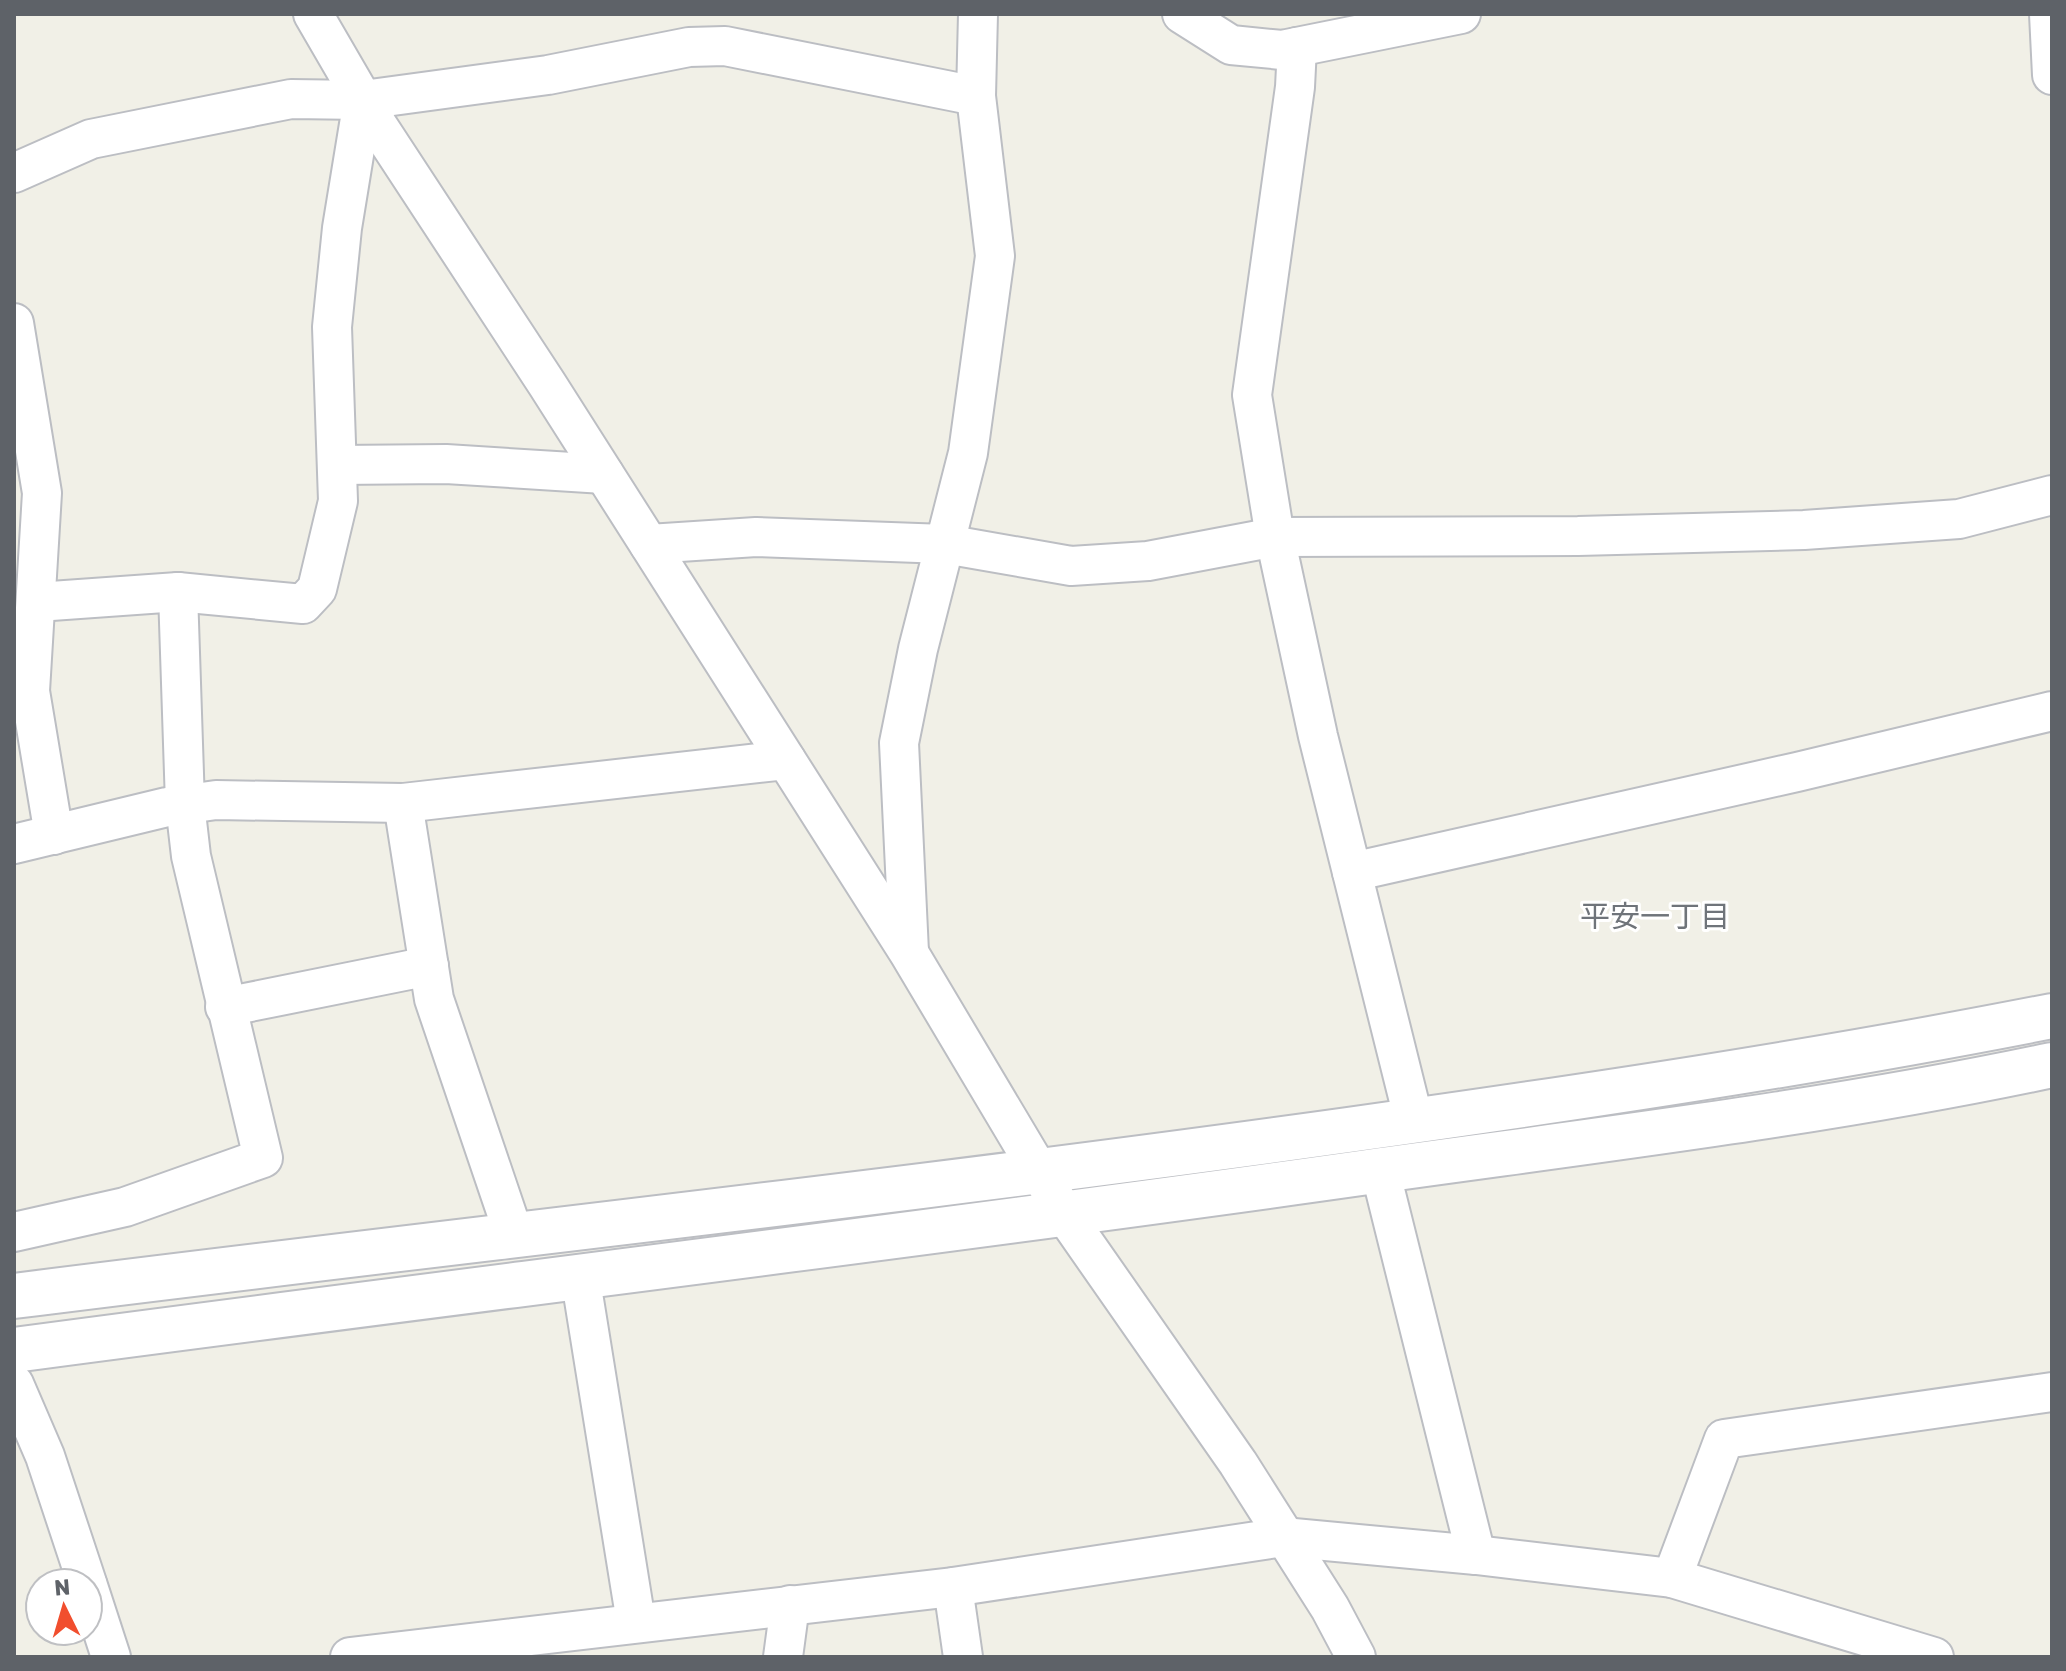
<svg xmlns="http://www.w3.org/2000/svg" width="2066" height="1671" viewBox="0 0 2066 1671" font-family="Rubik,'Noto Sans JP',sans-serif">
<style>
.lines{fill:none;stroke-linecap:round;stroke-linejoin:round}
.minor-casing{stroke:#bcbec3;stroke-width:42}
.tertiary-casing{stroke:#bcbec3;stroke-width:48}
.minor{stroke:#fff;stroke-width:38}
.tertiary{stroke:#fff;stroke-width:44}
.labels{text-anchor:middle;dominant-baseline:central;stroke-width:6;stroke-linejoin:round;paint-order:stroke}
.neighbourhood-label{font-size:30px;fill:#6f747a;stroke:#fff}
</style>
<rect width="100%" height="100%" fill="#f1f0e7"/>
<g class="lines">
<defs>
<g id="minor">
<polyline points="313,14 378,126 547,384 909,953 1065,1215 1238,1463 1330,1608 1356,1657"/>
<polyline points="1182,14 1231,45 1282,50 1461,14"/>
<polyline points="2049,14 2052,75"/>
<polyline points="1297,47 1295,87 1252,395 1275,537 1318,736 1414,1121"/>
<polyline points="14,173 91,139 291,99 363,100 548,75 689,47 725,46 976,96"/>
<polyline points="14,323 42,493 30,691 54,835"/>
<polyline points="337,465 446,464 604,474"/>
<polyline points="649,544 756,537 945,544 1071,566 1148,561 1275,537 1578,536 1804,530 1959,519 2052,495"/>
<polyline points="37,602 178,592 303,604 317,589 338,501 332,327 342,228 363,100"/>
<polyline points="403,803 434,999 514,1235"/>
<polyline points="14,844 167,807 216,800 403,803 786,760"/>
<polyline points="1352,872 1797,772 2052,711"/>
<polyline points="909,952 899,743 918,649 968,453 995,256 976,96 978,14"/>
<polyline points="225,1007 429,966"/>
<polyline points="1380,1170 1476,1555"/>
<polyline points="14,1232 125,1207 263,1158 191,856 185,804 178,592"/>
<polyline points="580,1275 636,1622"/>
<polyline points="14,1384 45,1456 87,1583"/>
<polyline points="1672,1578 1724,1439 2052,1392"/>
<polyline points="88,1586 111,1657"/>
<polyline points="953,1587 963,1657"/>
<polyline points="350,1657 953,1587 1283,1537 1476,1555 1672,1578 1934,1657"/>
<polyline points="783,1657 790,1605"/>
</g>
<g id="tertiary">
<path d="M14 1296C459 1240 904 1192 1348 1130 1584 1097 1818 1062 2052 1016"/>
<path d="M14 1350C465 1290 917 1236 1368 1172 1596 1140 1826 1113 2052 1065"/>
</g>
</defs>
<use href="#minor" class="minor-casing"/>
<use href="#tertiary" class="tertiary-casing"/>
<use href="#minor" class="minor"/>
<use href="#tertiary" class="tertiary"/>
</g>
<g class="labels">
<g class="neighbourhood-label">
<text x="1655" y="917">平安一丁目</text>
</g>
</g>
<rect width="2066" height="1671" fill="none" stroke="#5e6268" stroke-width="32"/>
<g transform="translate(64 1607) rotate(355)"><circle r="38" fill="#ffffff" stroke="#bfc0c3" stroke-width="2"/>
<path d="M0-6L14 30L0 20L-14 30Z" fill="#f14e2e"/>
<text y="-12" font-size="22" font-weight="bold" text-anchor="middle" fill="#5e6268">N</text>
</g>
</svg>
